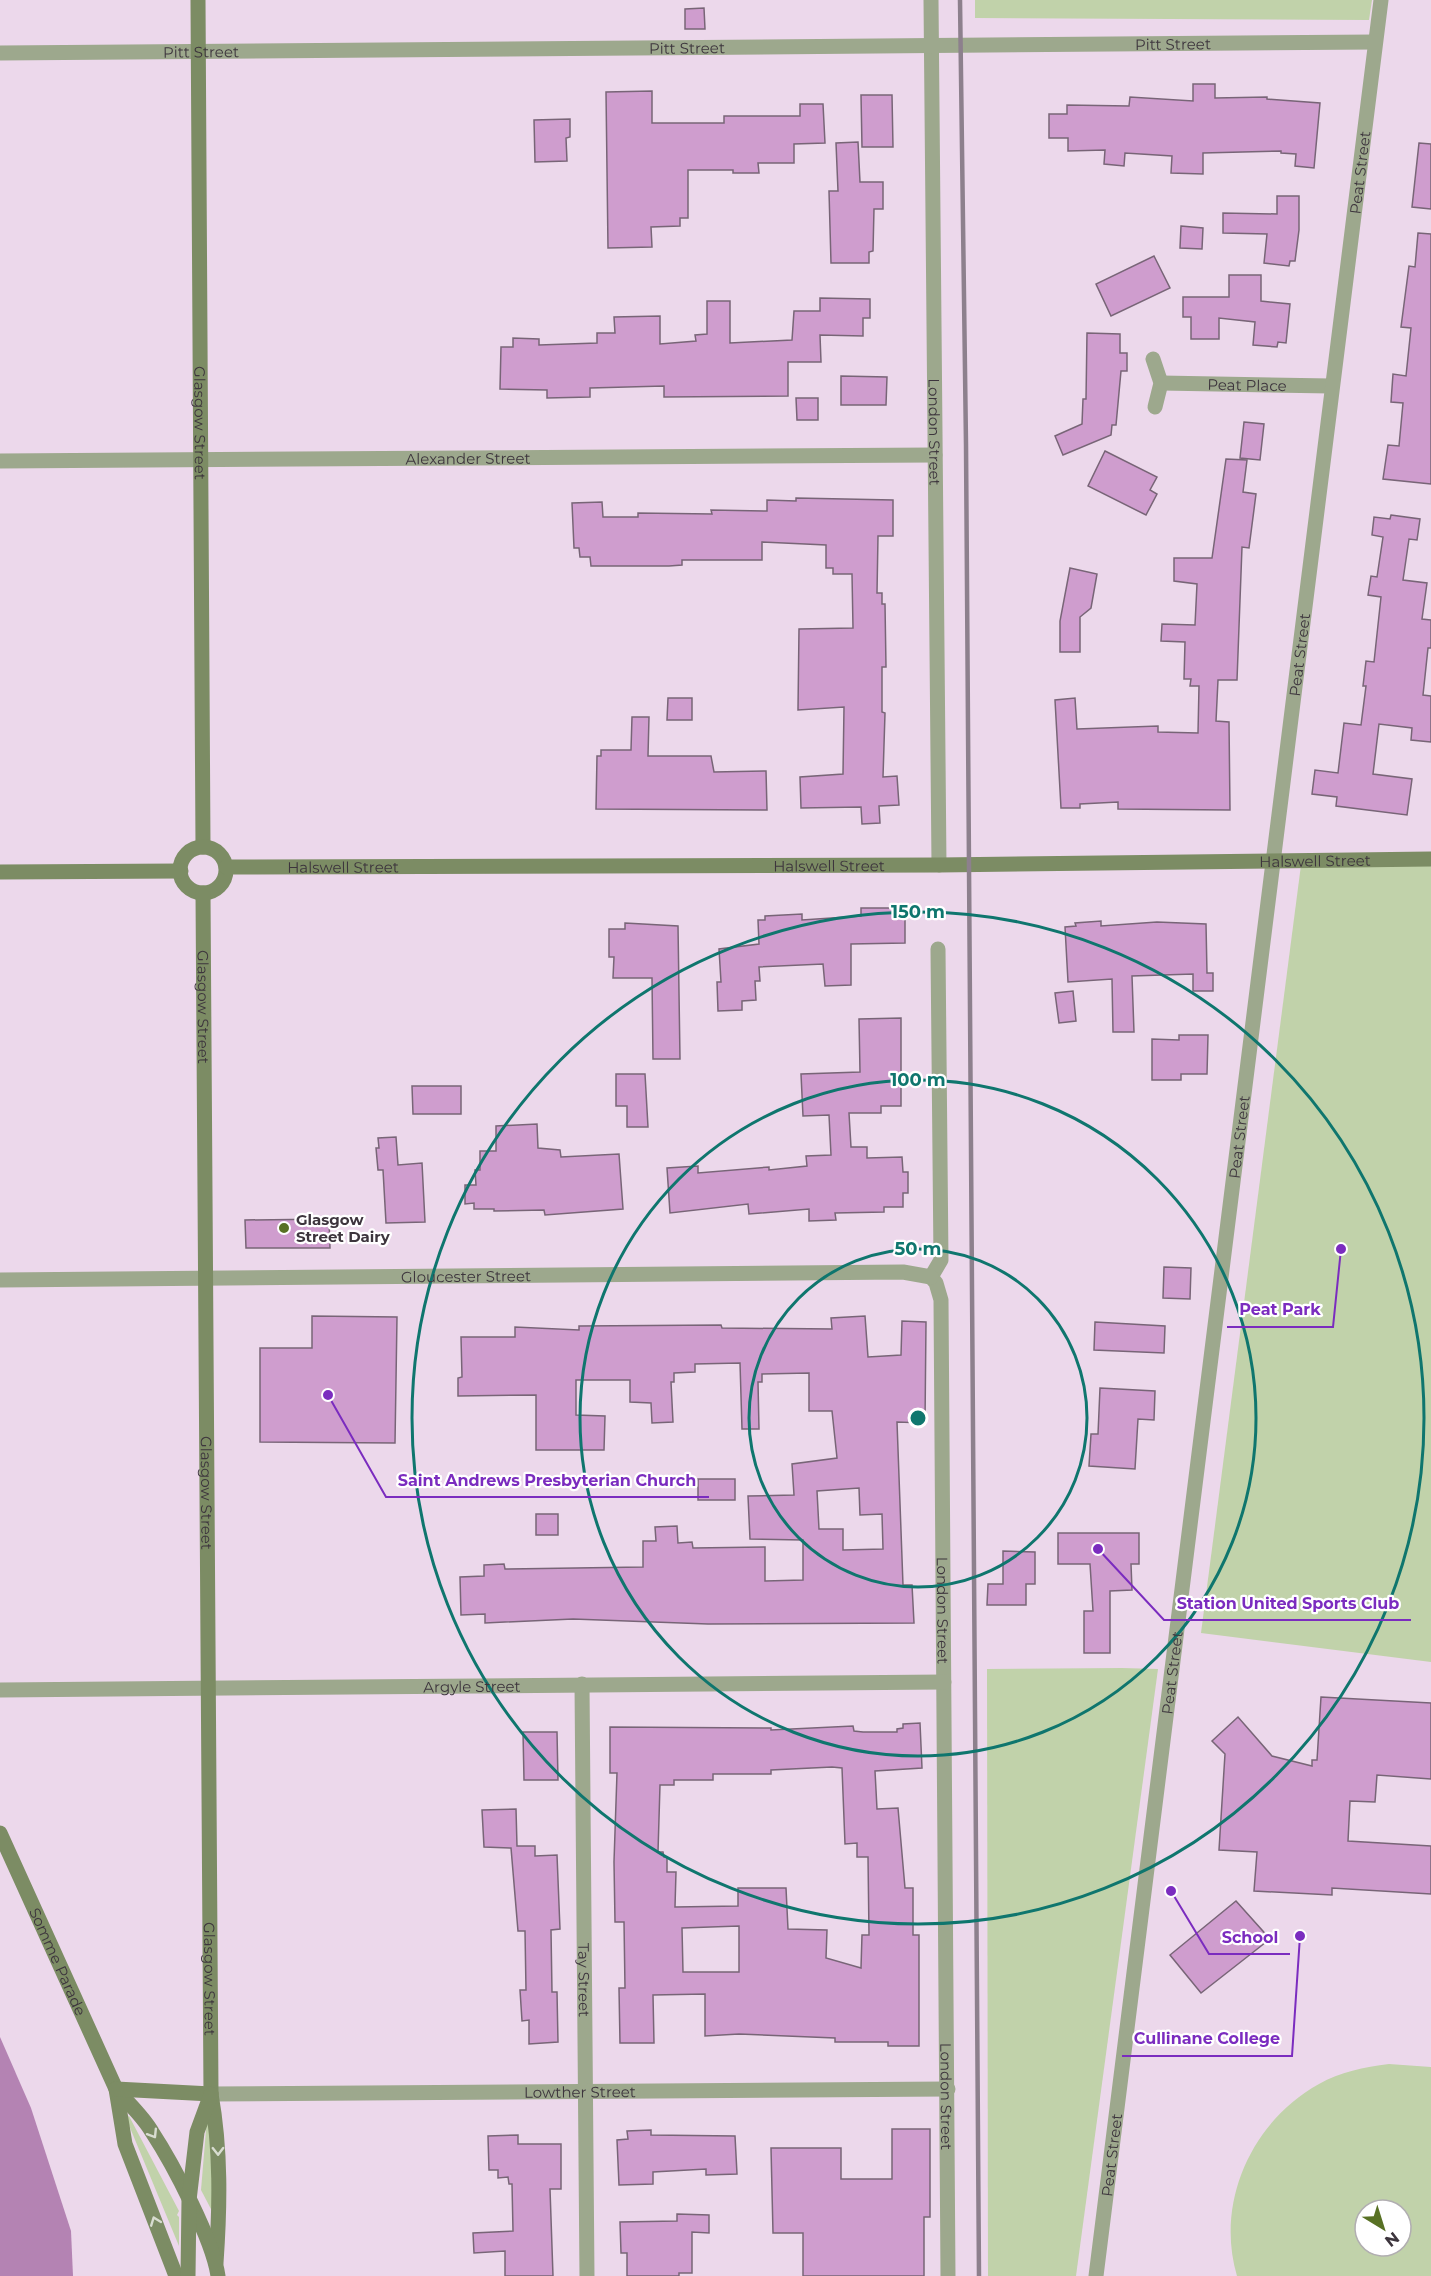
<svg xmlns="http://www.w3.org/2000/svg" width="1431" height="2276" viewBox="0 0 1431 2276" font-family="Montserrat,sans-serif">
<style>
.green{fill:#c1d2aa;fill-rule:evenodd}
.water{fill:#b483b3}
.building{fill:#cf9dce;stroke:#786577;stroke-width:1.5;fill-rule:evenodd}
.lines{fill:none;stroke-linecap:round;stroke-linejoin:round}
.street{stroke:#9da88d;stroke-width:15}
.secondary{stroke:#7c8c64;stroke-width:15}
.rail{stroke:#8d808d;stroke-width:4.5}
.oneway{stroke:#d8dcd0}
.ring{fill:none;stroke:#0f766e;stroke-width:3}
.poi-dot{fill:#587124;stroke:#fff;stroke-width:2}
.labels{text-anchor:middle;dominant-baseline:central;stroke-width:4.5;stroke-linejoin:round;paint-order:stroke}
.street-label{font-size:15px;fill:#3d353d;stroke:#fff}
.poi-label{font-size:15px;font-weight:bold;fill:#3d353d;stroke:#fff;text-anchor:start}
.centre{fill:#0f766e;stroke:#fff;stroke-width:3}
.ring-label{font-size:18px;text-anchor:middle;font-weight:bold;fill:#0f766e;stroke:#fff;stroke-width:4.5;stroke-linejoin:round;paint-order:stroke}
.leader{fill:none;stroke:#7b2cbf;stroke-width:2}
.callout-dot{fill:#7b2cbf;stroke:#fff;stroke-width:2}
.callout-label{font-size:16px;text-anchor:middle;font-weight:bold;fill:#7b2cbf;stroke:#fff;stroke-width:4.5;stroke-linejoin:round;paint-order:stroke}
</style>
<rect width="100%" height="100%" fill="#ecd8eb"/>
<g class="green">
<polygon points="975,0 1372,0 1369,20 975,18"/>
<polygon points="1301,865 1431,865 1431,1662 1201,1633"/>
<polygon points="1122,1668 1158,1669 1076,2276 988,2276 987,1669"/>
<path d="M1389 2064 1431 2067V2276H1237C1215 2202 1252 2121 1319 2084 1340 2072 1364 2067 1389 2064ZM1365 2210H1401V2246H1365Z"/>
<polygon points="129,2116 179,2211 177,2215 179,2217 179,2246 126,2118"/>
<polygon points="212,2117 212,2211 201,2190 207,2118"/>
</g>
<polygon class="water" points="0,2037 31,2108 71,2231 73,2276 0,2276"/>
<g class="building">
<polygon points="704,8 705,29 685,29 685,9"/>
<polygon points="1193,84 1215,84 1215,98 1267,97 1267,99 1320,103 1314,168 1295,166 1296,154 1281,153 1281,151 1203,153 1203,174 1171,173 1172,156 1125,153 1124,166 1104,164 1105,150 1068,151 1068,138 1049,138 1049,114 1067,114 1067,105 1129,106 1130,97 1193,101"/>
<polygon points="652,91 652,123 724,123 724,116 800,116 800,104 823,104 825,143 794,144 794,163 758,163 759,173 733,173 733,170 688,170 688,218 680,218 680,226 651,227 652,247 608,248 606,92"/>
<polygon points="861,95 892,95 893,147 862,147"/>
<polygon points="570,119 570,137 566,138 567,161 535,162 534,120"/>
<polygon points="858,142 860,182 883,182 883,209 874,209 873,251 869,252 869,263 831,263 829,191 838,191 836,143"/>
<polygon points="1419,143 1431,144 1431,209 1412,207"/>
<polygon points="1277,196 1299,196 1299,230 1295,261 1290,261 1289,266 1264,263 1267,234 1223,233 1223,213 1277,214"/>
<polygon points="1181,226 1203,228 1202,249 1180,248"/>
<polygon points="1418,233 1431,234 1431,484 1383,479 1388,445 1399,446 1403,403 1391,402 1393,374 1406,376 1411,328 1401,327 1409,266 1415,267"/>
<polygon points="1154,256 1170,288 1111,316 1096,284"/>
<polygon points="1229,275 1261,275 1261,301 1290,304 1286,343 1278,342 1277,347 1253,345 1255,322 1219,318 1219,339 1191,339 1191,317 1183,317 1183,297 1229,297"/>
<polygon points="820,298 870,299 870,318 863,318 863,336 820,335 821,362 788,362 788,396 664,397 664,386 590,388 590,397 547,398 547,390 500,389 501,347 513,347 513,338 539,339 539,345 597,343 597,333 615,333 614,317 660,316 660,344 696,341 695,335 707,334 707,301 730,301 730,343 792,340 794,311 820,311"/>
<polygon points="1087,333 1120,334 1120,353 1127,353 1127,371 1121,371 1116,425 1112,425 1111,435 1063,455 1055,436 1082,424 1083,399 1086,399"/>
<polygon points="841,376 887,377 886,405 841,405"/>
<polygon points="796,398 818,398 818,420 797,420"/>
<polygon points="1244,422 1264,424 1260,460 1240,458"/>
<polygon points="1105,451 1157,477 1150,490 1157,494 1146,515 1088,486"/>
<polygon points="1226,459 1247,460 1243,492 1256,494 1249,548 1242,547 1237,680 1218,680 1216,721 1229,722 1230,810 1118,809 1118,802 1080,804 1080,808 1061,808 1055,700 1075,698 1077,729 1158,726 1158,732 1198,733 1199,686 1190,686 1191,679 1184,679 1185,642 1161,641 1162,624 1195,625 1197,584 1174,581 1174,558 1212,558"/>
<polygon points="796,498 893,500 893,536 878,536 877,593 882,593 882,604 885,604 886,667 882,667 882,712 885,713 883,777 897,776 899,805 879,806 880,823 862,824 861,807 801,808 800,777 843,774 844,707 798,710 799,629 853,628 852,574 833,574 833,568 826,568 826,545 762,542 762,560 682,560 682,565 669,566 591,566 590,557 580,557 579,548 574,548 572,503 602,502 603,517 638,517 638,513 712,514 711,510 767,511 767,500 796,501"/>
<polygon points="1391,515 1420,519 1417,540 1409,539 1403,580 1427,583 1422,619 1431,620 1431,648 1428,648 1423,695 1431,696 1431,742 1411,740 1412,728 1379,724 1373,774 1412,779 1407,815 1336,806 1337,797 1312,794 1315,770 1338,773 1344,723 1361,725 1366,686 1363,686 1366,661 1374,662 1381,597 1368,595 1371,576 1377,577 1383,537 1372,535 1374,517 1390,519"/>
<polygon points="1070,568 1097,574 1091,608 1080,617 1080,652 1060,652 1060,621"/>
<polygon points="668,698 692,698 692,720 667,720"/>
<polygon points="632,717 649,717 648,756 711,756 714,772 766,771 767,810 596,809 597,756 601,756 601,750 631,750"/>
<polygon points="861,908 901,908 901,915 905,915 905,943 851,944 851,985 825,986 823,964 759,967 760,981 755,981 756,1000 742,1001 742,1010 718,1011 717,982 721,982 719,949 759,944 758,920 765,920 765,916 802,914 802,920 861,916"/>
<polygon points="1101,921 1101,926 1157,922 1206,924 1207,973 1213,973 1213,991 1193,991 1193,974 1132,976 1134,1032 1113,1032 1112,979 1068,982 1065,927 1076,926 1075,923"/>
<polygon points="625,923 678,926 680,1059 653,1059 652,978 613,978 614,957 609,957 609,929 625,929"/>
<polygon points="1073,991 1076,1021 1059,1023 1055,993"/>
<polygon points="901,1018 901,1106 881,1106 881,1113 849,1113 851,1147 867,1147 867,1158 902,1157 903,1172 908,1172 908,1193 903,1193 903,1207 884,1207 884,1212 835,1213 836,1220 809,1221 809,1209 749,1214 748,1204 670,1213 667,1168 698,1166 698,1173 769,1167 769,1170 807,1166 806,1156 831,1155 829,1115 803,1116 801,1074 860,1072 859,1019"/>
<polygon points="1179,1035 1208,1035 1207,1074 1181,1074 1181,1080 1152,1080 1152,1039 1179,1040"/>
<polygon points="616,1074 645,1074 648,1127 627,1127 627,1106 616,1106"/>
<polygon points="412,1086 461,1086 461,1114 413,1114"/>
<polygon points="537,1124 538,1148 560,1150 561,1157 619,1154 623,1209 545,1215 544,1210 494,1211 494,1209 474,1209 474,1203 465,1204 465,1185 476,1185 475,1170 480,1170 480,1151 496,1151 496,1126"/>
<polygon points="396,1137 398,1165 422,1163 425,1222 386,1223 383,1170 378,1170 376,1148 379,1148 378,1138"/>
<polygon points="329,1219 330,1248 246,1248 245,1220"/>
<polygon points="1164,1267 1191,1268 1190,1299 1163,1298"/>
<polygon points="312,1316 397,1317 395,1443 260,1442 260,1348 312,1348"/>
<path d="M865 1316 868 1357 901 1355 902 1321 926 1322 925 1423 897 1422 903 1585H912L914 1623 708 1624 573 1619 485 1623V1614L461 1615 460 1577 484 1576V1565L504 1564 505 1569 643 1567V1541H656L655 1527 677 1526 678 1543 692 1542 693 1548 765 1547V1581L803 1580V1540L750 1539 748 1496 794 1495 792 1464 837 1458 832 1411H809V1373L762 1374V1382H758L759 1429H742L740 1363 695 1364V1372L674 1373V1382H671L673 1422 652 1423 651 1403 630 1402V1380H576V1415L605 1416 604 1450H536V1395L458 1396V1378L462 1377 461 1337H515V1327L579 1330V1326L721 1325 722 1328 832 1329 831 1318ZM859 1488 860 1515 882 1514 883 1549 843 1550V1529H819L817 1491Z"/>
<polygon points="1095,1322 1165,1326 1164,1353 1094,1350"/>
<polygon points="1100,1388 1155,1391 1154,1420 1138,1419 1135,1469 1089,1466 1091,1434 1098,1434"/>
<rect x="698" y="1479" width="37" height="21"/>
<rect x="536" y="1514" width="22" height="21"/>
<polygon points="1058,1533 1139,1533 1139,1564 1131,1564 1132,1590 1110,1591 1110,1653 1084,1653 1084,1611 1093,1611 1090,1564 1058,1564"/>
<polygon points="1003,1551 1035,1552 1035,1584 1026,1584 1026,1605 987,1605 988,1584 1003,1584"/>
<polygon points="1321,1697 1431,1703 1431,1779 1377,1775 1375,1802 1350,1801 1348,1841 1431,1846 1431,1894 1332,1888 1332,1895 1254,1891 1257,1852 1219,1850 1225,1754 1212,1741 1238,1717 1272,1756 1312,1766 1312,1760 1317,1760"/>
<path d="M920 1723 922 1768 875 1771 877 1809 898 1808 905 1888H913V1935H919V2046H888V2042H835V2038L739 2034 705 2036V1994L653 1995 654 2043H620L619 1988H625L624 1922H615L614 1862 617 1773H610V1727L771 1728V1730L853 1726 854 1731 863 1732H897V1729L903 1728V1724ZM832 1767 842 1768 845 1844 857 1843V1857H868L869 1935H862L861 1968 826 1958 827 1930 788 1929 786 1888H738V1906L675 1907 676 1872H667V1857H664L663 1852H658L660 1785H674V1780H713V1774H771V1770ZM739 1926V1972H683L682 1928Z"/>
<polygon points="523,1732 557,1732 558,1780 524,1780"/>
<polygon points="516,1809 517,1846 535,1846 535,1856 557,1855 560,1929 551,1930 552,1992 557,1992 558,2042 529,2044 529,2020 522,2021 520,1990 526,1990 525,1931 518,1931 511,1848 484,1847 482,1810"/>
<polygon points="1236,1901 1270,1939 1201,1993 1170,1955"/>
<polygon points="892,2129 930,2129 930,2217 924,2217 924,2276 803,2276 803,2233 773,2233 771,2148 841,2148 841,2179 892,2179"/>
<polygon points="651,2130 651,2135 735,2136 737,2174 706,2175 706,2169 653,2172 653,2184 619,2185 617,2140 628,2139 627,2131"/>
<polygon points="518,2135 518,2144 561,2144 561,2189 550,2189 553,2276 505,2276 505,2251 474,2253 473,2233 513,2231 512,2184 509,2184 508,2177 498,2178 498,2170 489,2170 488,2136"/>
<polygon points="677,2214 709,2215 709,2233 692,2232 692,2273 679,2273 679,2276 627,2276 627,2253 621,2253 620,2222 677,2221"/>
</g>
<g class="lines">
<g class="street">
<path id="s1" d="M931 0 939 865"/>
<path id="s2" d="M0 53 1375 42"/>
<polyline points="1153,359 1161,383 1155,407"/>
<path id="s3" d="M1161 383 1331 386"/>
<path id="s4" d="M0 461 935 455"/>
<path id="s5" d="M931 1277 936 1283 941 1300 948 2276"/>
<polyline points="931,1277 941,1260 938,949"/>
<path id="s6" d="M0 1280 903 1272 931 1277"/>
<path id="s7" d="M582 1684 587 2276"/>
<path id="s8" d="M0 1690 944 1682"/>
<path id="s9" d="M211 2094 948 2089"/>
<path id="s10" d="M1096 2276 1381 0"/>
</g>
<g class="secondary">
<path id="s11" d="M198 0 203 847"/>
<circle cx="203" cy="870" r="23"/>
<path id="s12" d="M226 867 939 865 1431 859"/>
<polyline points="0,872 181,871"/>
<path id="s13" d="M203 893 211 2094C221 2150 220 2206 216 2263"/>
<path id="s14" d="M0 1833 116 2089 125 2144 176 2276"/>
<path d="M116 2089C128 2103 143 2116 152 2132 173 2164 213 2240 218 2276"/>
<polyline points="116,2089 211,2094"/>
<polyline points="188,2276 189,2200 197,2132 211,2094"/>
</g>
<polyline class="rail" points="960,0 966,444 979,2276"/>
</g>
<defs><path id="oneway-chevron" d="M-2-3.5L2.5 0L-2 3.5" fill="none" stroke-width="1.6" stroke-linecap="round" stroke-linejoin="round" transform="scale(1.5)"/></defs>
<g class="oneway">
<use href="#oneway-chevron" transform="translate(153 2134) rotate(58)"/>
<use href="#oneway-chevron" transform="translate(218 2151) rotate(89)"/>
<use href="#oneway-chevron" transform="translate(155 2221) rotate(-111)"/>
</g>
<g class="ring">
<circle cx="918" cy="1418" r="169"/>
<circle cx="918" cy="1418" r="338"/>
<circle cx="918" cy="1418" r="506"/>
</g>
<circle class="poi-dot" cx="284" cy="1228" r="6"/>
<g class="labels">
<g class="street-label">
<text stroke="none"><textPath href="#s2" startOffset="1173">Pitt Street</textPath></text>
<text stroke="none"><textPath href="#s2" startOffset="687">Pitt Street</textPath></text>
<text stroke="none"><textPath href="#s2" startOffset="201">Pitt Street</textPath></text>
<text stroke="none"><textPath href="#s10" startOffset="2120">Peat Street</textPath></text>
<text stroke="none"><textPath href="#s3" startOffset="86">Peat Place</textPath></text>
<text stroke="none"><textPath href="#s11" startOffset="423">Glasgow Street</textPath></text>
<text stroke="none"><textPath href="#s1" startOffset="432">London Street</textPath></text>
<text stroke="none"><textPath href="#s4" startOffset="468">Alexander Street</textPath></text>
<text stroke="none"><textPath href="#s10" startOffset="1634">Peat Street</textPath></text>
<text stroke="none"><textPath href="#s12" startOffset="1089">Halswell Street</textPath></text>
<text stroke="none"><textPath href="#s12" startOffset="603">Halswell Street</textPath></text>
<text stroke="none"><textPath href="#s12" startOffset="117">Halswell Street</textPath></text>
<text stroke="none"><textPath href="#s13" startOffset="114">Glasgow Street</textPath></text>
<text stroke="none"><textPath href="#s10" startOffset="1148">Peat Street</textPath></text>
<text stroke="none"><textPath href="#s6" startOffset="466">Gloucester Street</textPath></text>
<text stroke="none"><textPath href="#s13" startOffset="600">Glasgow Street</textPath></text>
<text stroke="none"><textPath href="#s5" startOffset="336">London Street</textPath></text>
<text stroke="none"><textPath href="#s10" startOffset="608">Peat Street</textPath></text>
<text stroke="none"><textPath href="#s8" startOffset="472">Argyle Street</textPath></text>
<text stroke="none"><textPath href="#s14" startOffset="141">Somme Parade</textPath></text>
<text stroke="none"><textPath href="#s13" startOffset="1086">Glasgow Street</textPath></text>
<text stroke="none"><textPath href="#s7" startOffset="296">Tay Street</textPath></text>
<text stroke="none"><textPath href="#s9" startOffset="369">Lowther Street</textPath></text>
<text stroke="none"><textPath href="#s5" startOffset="822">London Street</textPath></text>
<text stroke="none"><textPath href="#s10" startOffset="122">Peat Street</textPath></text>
</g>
<g class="poi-label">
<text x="296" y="1219">Glasgow<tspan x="296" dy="17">Street Dairy</tspan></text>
</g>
</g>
<circle cx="918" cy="1418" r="9" class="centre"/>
<g class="ring-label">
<text x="918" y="918">150 m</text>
<text x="918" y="1086">100 m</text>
<text x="918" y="1255">50 m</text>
</g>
<path class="leader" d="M1341 1249L1333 1327H1227M328 1395L386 1497H709M1098 1549L1164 1620H1411M1171 1891L1209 1954H1290M1300 1936L1292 2056H1122"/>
<g class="callout-dot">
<circle cx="1341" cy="1249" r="6"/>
<circle cx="328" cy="1395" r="6"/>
<circle cx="1098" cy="1549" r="6"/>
<circle cx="1171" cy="1891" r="6"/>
<circle cx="1300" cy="1936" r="6"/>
</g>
<g class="callout-label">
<text x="1280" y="1315">Peat Park</text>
<text x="547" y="1486">Saint Andrews Presbyterian Church</text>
<text x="1288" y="1609">Station United Sports Club</text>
<text x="1250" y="1943">School</text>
<text x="1207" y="2044">Cullinane College</text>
</g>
<g transform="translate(1383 2228) rotate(142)"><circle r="28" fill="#ffffff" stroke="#b1aeb1" stroke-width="1.5"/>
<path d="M0-4.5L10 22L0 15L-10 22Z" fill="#587124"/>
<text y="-9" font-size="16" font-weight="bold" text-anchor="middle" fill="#3d353d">N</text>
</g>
</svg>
